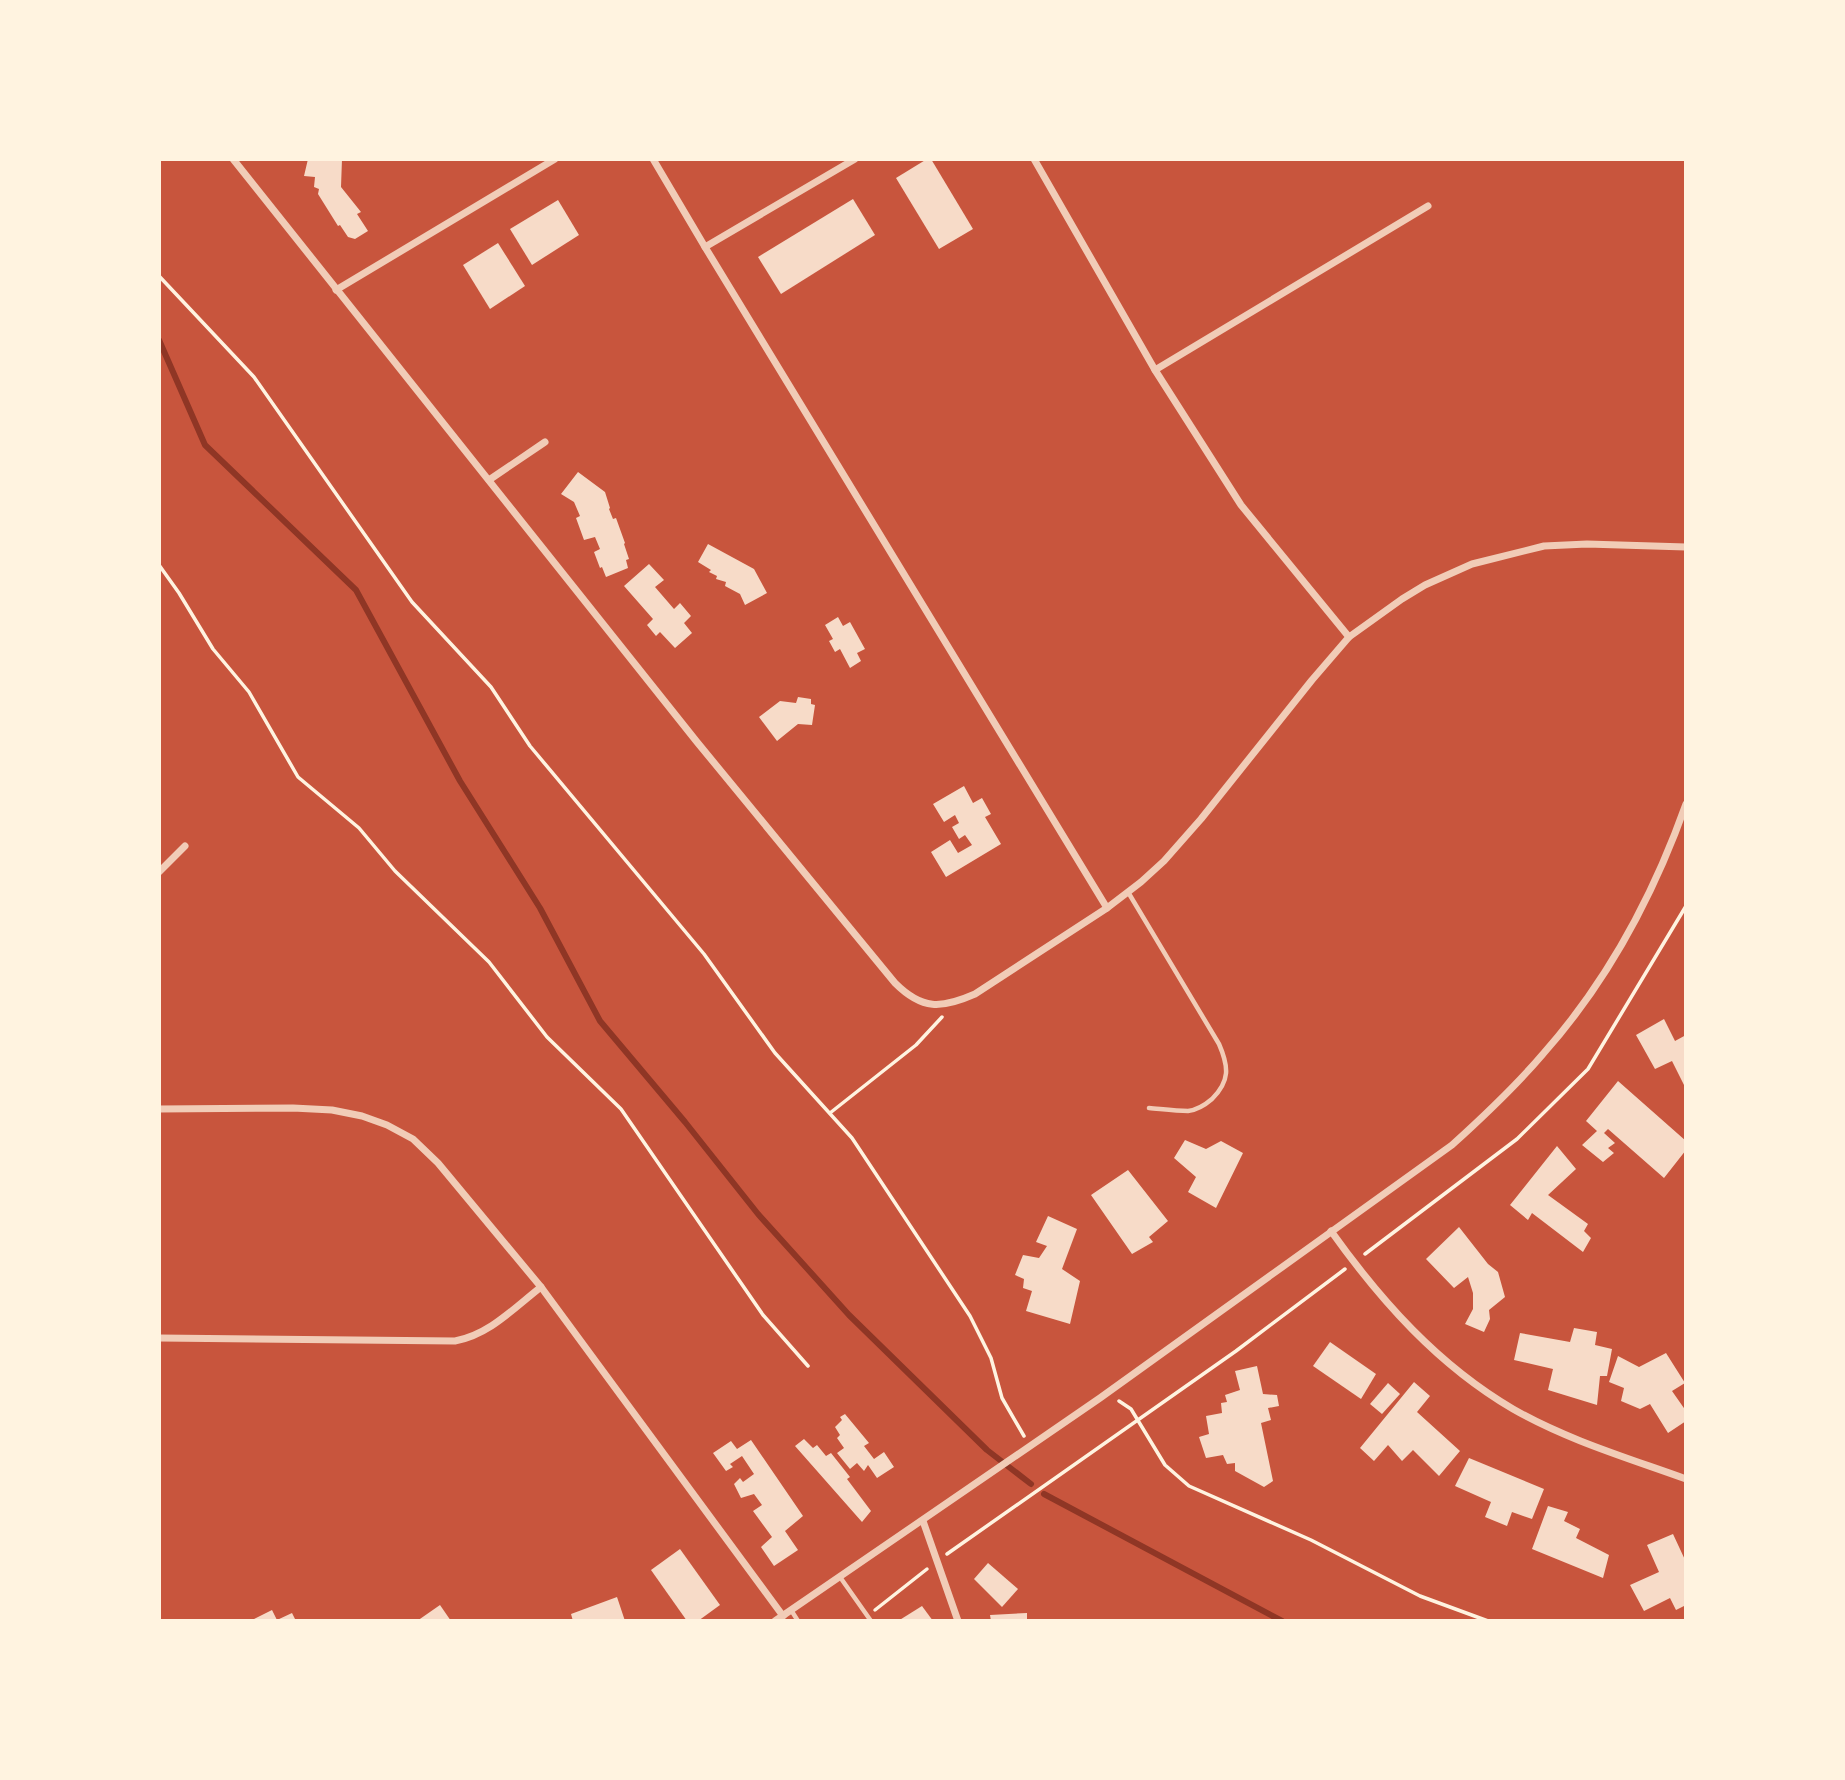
<svg xmlns="http://www.w3.org/2000/svg" width="1845" height="1780" viewBox="0 0 1845 1780" font-family="'Public Sans',sans-serif">
<style>
.lines{fill:none;stroke-linecap:round;stroke-linejoin:round}
.stream{stroke:#8f3625;stroke-width:6}
.building{fill:#f7dbc8}
.path{stroke:#fff3e0;stroke-width:3.5}
.service{stroke:#f1ccb7;stroke-width:4.5}
.minor{stroke:#f1ccb7;stroke-width:7}
</style>
<rect width="100%" height="100%" fill="#c8553d"/>
<g class="lines">
<g class="stream">
<polyline points="159,340 205,445 356,590 460,781 540,908 600,1021 685,1122 758,1214 849,1315 987,1450 1031,1484"/>
<polyline points="1044,1494 1282,1621"/>
</g>
</g>
<g class="building">
<polygon points="308,159 342,159 341,187 361,212 357,214 368,231 355,239 348,237 340,225 338,226 318,194 319,189 314,187 315,177 304,176"/>
<polygon points="927,159 931,159 973,229 939,249 896,178"/>
<polygon points="853,199 875,235 781,294 758,257"/>
<polygon points="558,200 579,235 532,265 510,229"/>
<polygon points="498,243 525,286 490,309 463,265"/>
<polygon points="578,472 605,492 610,508 609,509 613,519 616,518 625,543 624,544 629,559 626,560 628,568 606,577 602,567 600,568 594,552 600,549 595,537 584,540 576,518 580,516 574,502 561,494"/>
<polygon points="708,544 754,569 767,593 745,605 740,594 725,586 726,582 716,579 717,576 709,572 711,570 698,562"/>
<polygon points="649,564 664,580 655,587 674,609 680,603 691,616 684,623 692,633 675,648 660,632 656,636 647,625 653,619 624,586"/>
<polygon points="838,617 843,626 850,622 865,649 857,653 861,661 850,668 840,649 835,652 829,641 833,639 825,625"/>
<polygon points="798,697 811,699 811,704 815,705 812,725 798,724 777,741 759,717 780,701 796,703"/>
<polygon points="964,786 973,803 982,798 991,814 985,817 1001,844 946,877 931,852 950,840 958,853 972,845 965,835 959,839 952,827 959,823 955,815 944,822 933,804"/>
<polygon points="1664,1019 1675,1041 1686,1035 1686,1089 1672,1061 1655,1069 1636,1035"/>
<polygon points="1618,1081 1686,1141 1686,1150 1664,1178 1608,1129 1604,1133 1615,1143 1608,1148 1614,1153 1603,1162 1582,1145 1597,1131 1586,1121"/>
<polygon points="1185,1140 1206,1149 1221,1141 1243,1153 1216,1208 1188,1192 1196,1177 1174,1158"/>
<polygon points="1557,1146 1576,1169 1548,1195 1588,1224 1584,1231 1591,1238 1583,1252 1532,1213 1528,1220 1510,1205"/>
<polygon points="1128,1170 1168,1221 1149,1237 1153,1242 1132,1254 1091,1195"/>
<polygon points="1048,1216 1077,1229 1062,1269 1080,1281 1070,1324 1026,1311 1032,1291 1023,1288 1024,1279 1015,1275 1023,1255 1039,1258 1047,1246 1036,1242"/>
<polygon points="1459,1227 1488,1264 1498,1272 1505,1297 1489,1310 1490,1319 1484,1332 1465,1324 1473,1309 1473,1293 1468,1277 1454,1288 1426,1259"/>
<polygon points="1574,1328 1597,1332 1595,1345 1612,1349 1607,1376 1600,1376 1597,1405 1548,1390 1553,1369 1514,1360 1520,1333 1570,1342"/>
<polygon points="1330,1342 1376,1374 1361,1399 1313,1366"/>
<polygon points="1666,1353 1685,1383 1672,1391 1686,1411 1686,1421 1668,1433 1650,1404 1640,1409 1621,1401 1624,1388 1609,1382 1618,1356 1639,1367"/>
<polygon points="1257,1366 1263,1394 1277,1395 1279,1406 1268,1408 1271,1420 1261,1423 1273,1481 1264,1487 1235,1471 1235,1463 1227,1464 1223,1455 1206,1458 1199,1437 1209,1434 1206,1416 1222,1413 1221,1403 1227,1402 1225,1395 1240,1390 1235,1371"/>
<polygon points="1414,1382 1430,1396 1417,1412 1460,1451 1439,1476 1413,1450 1402,1461 1388,1445 1374,1461 1360,1448"/>
<polygon points="1388,1383 1400,1394 1382,1414 1370,1404"/>
<polygon points="845,1414 869,1443 864,1446 874,1459 884,1452 894,1467 877,1478 868,1465 864,1471 857,1463 850,1469 837,1453 844,1448 837,1438 840,1435 835,1427 842,1420 840,1417"/>
<polygon points="804,1439 813,1448 817,1445 826,1456 831,1453 850,1477 847,1479 871,1511 862,1522 795,1446"/>
<polygon points="751,1440 803,1516 785,1531 798,1550 774,1566 761,1547 772,1537 753,1511 762,1505 754,1494 741,1498 734,1484 740,1478 743,1482 754,1474 742,1456 730,1464 733,1467 726,1471 713,1453 731,1441 737,1449"/>
<polygon points="1469,1458 1544,1489 1532,1519 1512,1512 1507,1526 1485,1517 1491,1502 1455,1486"/>
<polygon points="1548,1506 1568,1512 1564,1521 1580,1529 1576,1538 1609,1555 1603,1578 1532,1549"/>
<polygon points="1673,1534 1686,1562 1686,1605 1676,1610 1670,1598 1644,1611 1630,1585 1659,1572 1647,1545"/>
<polygon points="680,1549 720,1605 698,1621 687,1621 651,1570"/>
<polygon points="988,1563 1018,1589 1002,1607 974,1579"/>
<polygon points="617,1597 625,1621 573,1621 571,1614"/>
<polygon points="440,1605 451,1621 417,1621"/>
<polygon points="922,1606 933,1621 898,1621"/>
<polygon points="272,1610 277,1620 292,1613 296,1621 250,1621"/>
<polygon points="1027,1613 1027,1621 991,1621 990,1615"/>
</g>
<g class="lines">
<g class="path">
<polyline points="159,276 254,377 412,602 491,687 530,746 704,954 775,1053 852,1138 970,1316 991,1358 1002,1398 1024,1436"/>
<polyline points="159,565 179,593 213,649 249,692 298,777 359,828 395,871 489,962 547,1037 621,1109 763,1315 808,1366"/>
<polyline points="830,1113 916,1045 942,1017"/>
<polyline points="1365,1254 1517,1139 1588,1069 1686,906"/>
<polyline points="1119,1401 1131,1409 1165,1465 1189,1486 1311,1540 1420,1596 1488,1621"/>
<polyline points="947,1554 1236,1351 1345,1269"/>
<polyline points="875,1610 927,1569"/>
</g>
<g class="service">
<path d="M1128 892 1219 1044C1229 1067 1230 1081 1212 1099 1205 1105 1197 1110 1188 1111 1175 1111 1161 1109 1149 1108"/>
<polyline points="840,1577 871,1621"/>
<polyline points="791,1610 798,1621"/>
</g>
<g class="minor">
<path d="M233 159 697 742 895 983C922 1010 941 1009 975 994L1107 908 1141 882 1164 861 1201 819 1312 680 1349 637 1402 599 1425 585 1472 564 1544 546 1587 544 1686 547"/>
<polyline points="653,159 705,247 1107,908"/>
<polyline points="1034,159 1155,370 1241,505 1349,637"/>
<polyline points="705,247 855,159"/>
<polyline points="336,290 555,159"/>
<polyline points="1155,370 1428,206"/>
<polyline points="489,480 545,442"/>
<polyline points="159,872 185,846"/>
<polyline points="159,1109 293,1108 332,1110 362,1116 387,1125 413,1139 438,1163 541,1287 783,1616"/>
<path d="M1331 1231C1381 1301 1438 1365 1513 1409 1567 1440 1628 1458 1686 1479"/>
<path d="M159 1338 455 1341C489 1335 514 1308 541 1287"/>
<polyline points="923,1521 958,1621"/>
<path d="M775 1621 1100 1398 1452 1145C1484 1116 1515 1087 1543 1054 1607 982 1654 894 1686 804"/>
</g>
</g>
<rect width="1845" height="1780" fill="none" stroke="#fff3e0" stroke-width="322"/>
</svg>
